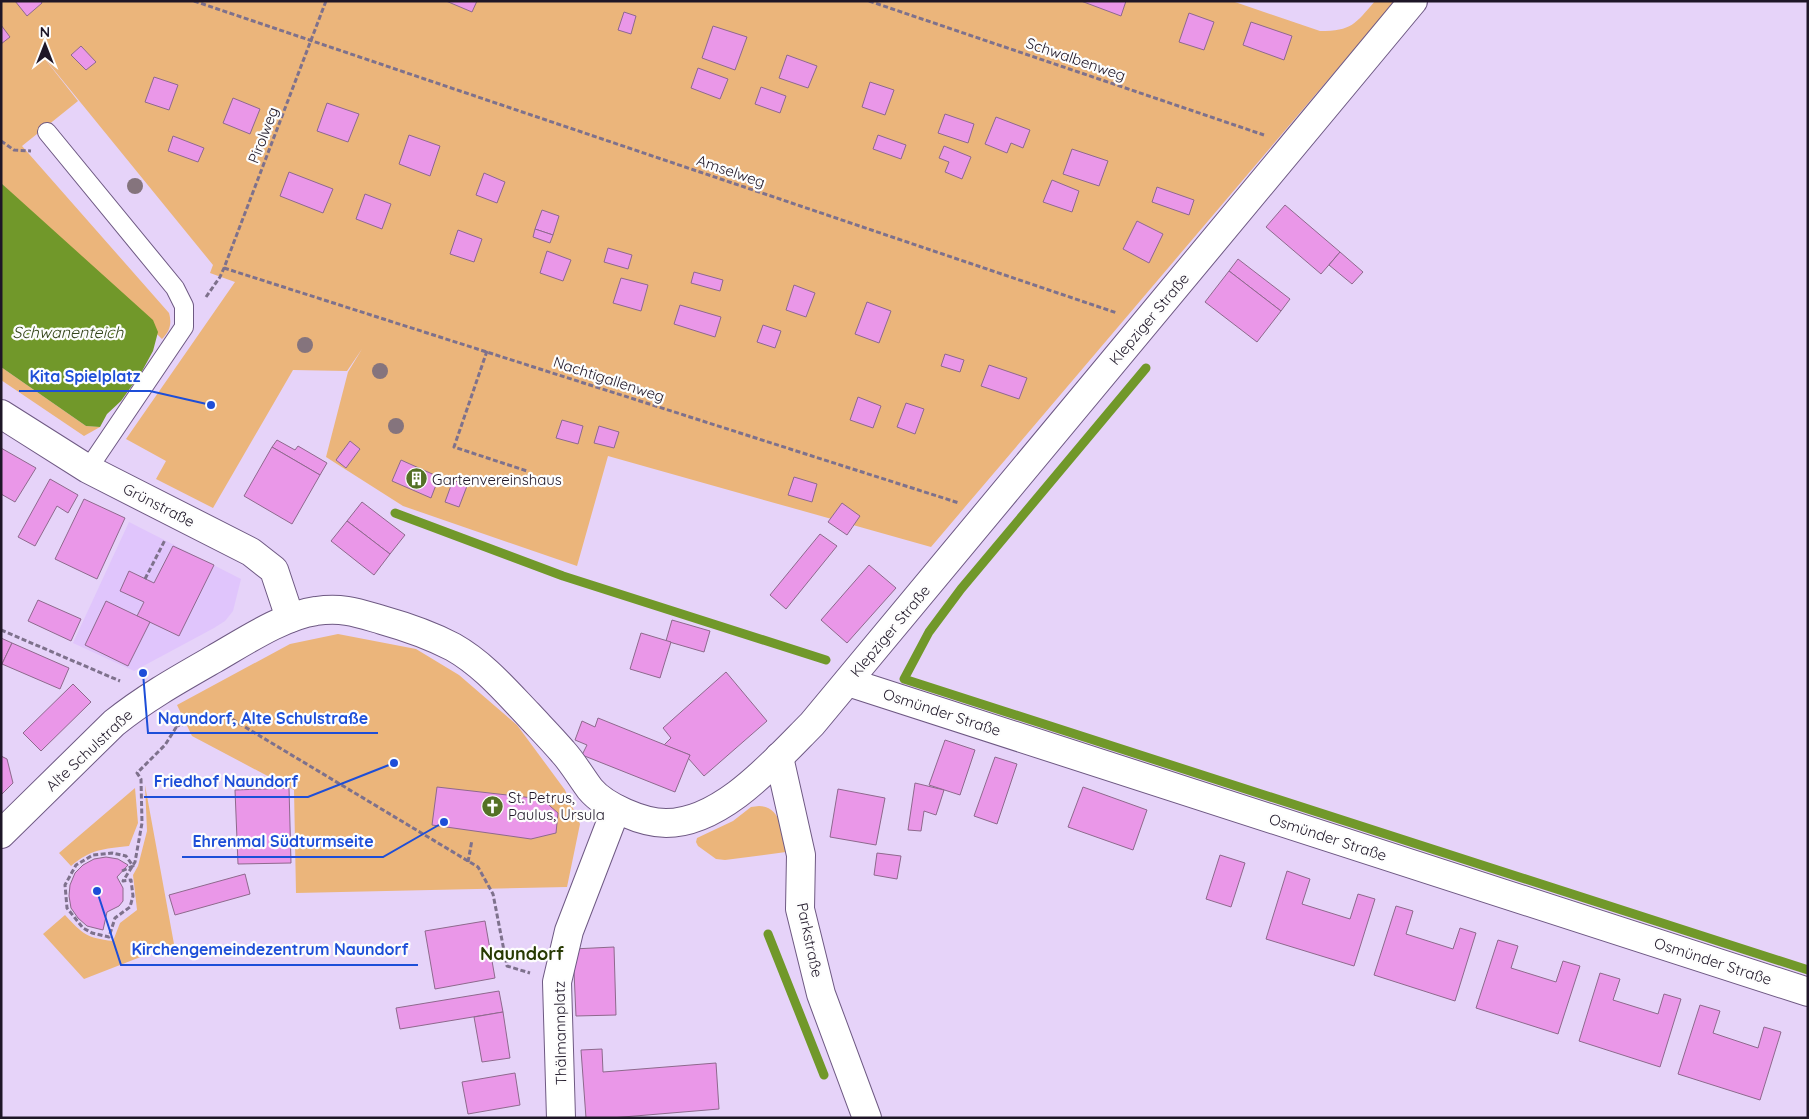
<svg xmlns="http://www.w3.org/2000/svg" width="1809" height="1119" viewBox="0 0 1809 1119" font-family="Quicksand,sans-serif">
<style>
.built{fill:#e0c5fc}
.green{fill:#ebb57b}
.water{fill:#71982a}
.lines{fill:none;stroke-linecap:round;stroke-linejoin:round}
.stream{stroke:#71982a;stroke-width:9}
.building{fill:#ea97e8;stroke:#8e698d}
.service-casing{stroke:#6e5983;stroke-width:20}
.minor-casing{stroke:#6e5983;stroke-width:30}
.tertiary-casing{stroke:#6e5983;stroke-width:30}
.path{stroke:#7e718c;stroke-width:3;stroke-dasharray:5 2.5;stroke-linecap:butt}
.service{stroke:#fff;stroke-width:18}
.minor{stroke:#fff;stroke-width:28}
.tertiary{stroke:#fff;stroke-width:28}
.tree{fill:#85747d}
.labels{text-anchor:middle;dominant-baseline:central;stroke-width:4.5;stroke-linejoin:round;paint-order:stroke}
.street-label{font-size:15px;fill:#1e1627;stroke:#fdfdfd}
.poi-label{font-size:15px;fill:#1e1627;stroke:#fdfdfd;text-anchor:start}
.water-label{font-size:16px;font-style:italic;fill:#324318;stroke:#fdfdfd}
.quarter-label{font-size:18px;font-weight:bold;fill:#273902;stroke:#fdfdfd}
.leader{fill:none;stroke:#1d4ed8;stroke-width:2}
.callout-dot{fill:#1d4ed8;stroke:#fdfdfd;stroke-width:2}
.callout-label{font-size:16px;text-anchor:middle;font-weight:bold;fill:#1d4ed8;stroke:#fdfdfd;stroke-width:4.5;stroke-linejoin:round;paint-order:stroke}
</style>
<rect width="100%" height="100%" fill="#e6d3f9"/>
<polygon class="built" points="129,522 241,579 233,611 225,621 214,628 134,671 73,643"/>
<g class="green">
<path d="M1 1H1232L1320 31C1352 31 1355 24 1375 1H1395L931 547 608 456 577 566 403 506 326 457 348 372 362 349 347 371 293 370 213 508 156 479 166 461 126 439 235 282 210 273 213 265 37 49 78 101 22 146 169 313C172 324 170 331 162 339L1 183Z"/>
<polygon points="1,367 86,426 100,427 84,436 1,380"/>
<polygon points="338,634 416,649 459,675 517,725 565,790 580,824 567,887 296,893 294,790 192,736 177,705 290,644"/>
<path d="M145 785 174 944 84 979 43 934 65 915C83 934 86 938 113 941L120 923 137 910 133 875 138 866 147 831Z"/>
<path d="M135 788 138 823 129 846C103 849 91 849 71 866L59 853Z"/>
<path d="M759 806C782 806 782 834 786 852L725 860 716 859 698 846 696 842 697 838 733 821 751 807Z"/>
</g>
<polygon class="water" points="1,183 153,320 158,332 153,351 141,373 121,401 107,414 100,427 86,426 1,367"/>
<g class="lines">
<g class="stream">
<polyline points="1146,368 961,589 929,632 904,679 1808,970"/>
<polyline points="395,513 563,576 826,660"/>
<polyline points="768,934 824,1075"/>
</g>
</g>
<g class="building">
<polygon points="15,1 41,1 42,3 27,16"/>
<polygon points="446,1 477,1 472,12"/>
<polygon points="1081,1 1126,1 1121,16"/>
<polygon points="624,12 636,16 631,34 618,30"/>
<polygon points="1189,13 1214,22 1204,50 1179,42"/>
<polygon points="1251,22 1292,36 1284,60 1243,45"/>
<polygon points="1,25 10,37 1,44"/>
<polygon points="713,26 747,37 735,70 702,58"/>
<polygon points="81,46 96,62 86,70 71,55"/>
<polygon points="787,55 817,66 808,88 779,78"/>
<polygon points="698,68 728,79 720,99 691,88"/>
<polygon points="154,77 178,85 169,110 145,102"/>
<polygon points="870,82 894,90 885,115 862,107"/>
<polygon points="761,87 786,96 780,113 755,104"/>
<polygon points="233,98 260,109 250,134 223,123"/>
<polygon points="327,103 359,114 348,142 317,131"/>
<polygon points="945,114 974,124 968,143 938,133"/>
<polygon points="996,117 1030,130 1023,148 1011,143 1007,153 985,144"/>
<polygon points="409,135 440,146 430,176 399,164"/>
<polygon points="878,135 906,145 901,159 873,149"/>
<polygon points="173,136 204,148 198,162 168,151"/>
<polygon points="944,146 971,157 962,179 945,172 949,162 939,158"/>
<polygon points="1072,149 1108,161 1099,186 1063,174"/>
<polygon points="289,172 333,189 323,213 280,196"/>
<polygon points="484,173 505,182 497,203 476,195"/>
<polygon points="1052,180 1079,191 1072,212 1043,202"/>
<polygon points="1157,187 1194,200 1189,215 1152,202"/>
<polygon points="365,194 391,204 382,229 356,219"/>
<polygon points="1285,205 1340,252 1321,274 1266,227"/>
<polygon points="542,210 559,216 553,235 535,229"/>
<polygon points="1137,221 1163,234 1149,263 1123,249"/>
<polygon points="535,229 553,235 550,243 533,237"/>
<polygon points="458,230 482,239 474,262 450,254"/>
<polygon points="608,248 632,255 628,269 604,262"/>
<polygon points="547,251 571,260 563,281 540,273"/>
<polygon points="1340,252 1363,272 1352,284 1329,265"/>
<polygon points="1238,259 1290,299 1281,311 1229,271"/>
<polygon points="1229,271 1281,311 1257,342 1205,302"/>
<polygon points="694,272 723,280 720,291 691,283"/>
<polygon points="621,278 648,285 641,311 613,303"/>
<polygon points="794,285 815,293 806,317 786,310"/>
<polygon points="867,302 891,311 879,343 855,334"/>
<polygon points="680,305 721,317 715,337 674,324"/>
<polygon points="763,325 781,331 775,348 757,342"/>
<polygon points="945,354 964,360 960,372 941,366"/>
<polygon points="989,365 1027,378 1019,399 981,386"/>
<polygon points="858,397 881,406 873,428 850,420"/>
<polygon points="906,403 924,409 915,434 897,427"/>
<polygon points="562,420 583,426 578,444 556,438"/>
<polygon points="599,426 619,432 614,448 594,443"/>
<polygon points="277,440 295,450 298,446 327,463 320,475 272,447"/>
<polygon points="350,441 360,449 346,468 336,460"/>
<polygon points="272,447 320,475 292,524 244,496"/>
<polygon points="1,448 36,468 15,502 1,494"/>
<polygon points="401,460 439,477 431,498 392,481"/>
<polygon points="794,477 817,484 812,502 788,495"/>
<polygon points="50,479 78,495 68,513 57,506 35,546 18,537"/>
<polygon points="453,480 467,486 459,507 445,502"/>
<polygon points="84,499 125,518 97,579 55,559"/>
<polygon points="362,502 405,535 390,554 347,521"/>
<polygon points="842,503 860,516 847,535 828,522"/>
<polygon points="347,521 390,554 374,575 331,541"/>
<polygon points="820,534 837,546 786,609 770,595"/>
<polygon points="173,546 214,565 179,636 137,616 144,602 120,591 129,571 154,583"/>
<polygon points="869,565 896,588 847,643 821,620"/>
<polygon points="38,600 81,619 71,641 28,621"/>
<polygon points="106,601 150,622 128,666 85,645"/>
<polygon points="672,620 710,631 704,652 666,641"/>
<polygon points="641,633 671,642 660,678 630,669"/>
<polygon points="1,638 12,643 1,666"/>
<polygon points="12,643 69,668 60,689 2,664"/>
<polygon points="726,672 767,721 704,776 688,758 690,755 664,745 671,738 663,728"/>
<polygon points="73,684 91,702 41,751 23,733"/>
<polygon points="598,718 690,755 675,792 582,755 587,745 575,740 582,721 595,727"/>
<polygon points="945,740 975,750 960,795 929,785"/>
<polygon points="1,756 7,759 13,783 1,795"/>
<polygon points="995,757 1017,764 997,824 974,816"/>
<polygon points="915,783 944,790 936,815 924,811 921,831 908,830"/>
<polygon points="437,787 542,799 558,813 556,833 531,839 432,825"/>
<polygon points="1083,787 1147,810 1133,850 1068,827"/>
<polygon points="289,788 291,863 238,864 235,790"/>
<polygon points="838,789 885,798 876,845 830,837"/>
<polygon points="877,853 901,856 897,879 874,875"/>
<polygon points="1220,855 1245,863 1231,907 1206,899"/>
<polygon points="106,857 118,859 128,865 117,877 123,888 123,901 119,906 107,912 103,930 87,926 78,918 71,908 69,896 70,885 75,873 83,865 94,859"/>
<polygon points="1287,871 1310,879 1302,904 1350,919 1358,894 1375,899 1354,966 1266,939"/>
<polygon points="245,874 250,894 175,915 169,895"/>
<polygon points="1396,906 1413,911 1406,934 1453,949 1460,928 1476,933 1455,1001 1374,975"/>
<polygon points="485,921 495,978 435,989 425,931"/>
<polygon points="1498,940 1518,946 1511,968 1556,982 1563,961 1580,966 1558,1034 1476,1008"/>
<polygon points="614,947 616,1015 576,1016 573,949"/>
<polygon points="1600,973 1620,979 1613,1000 1658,1014 1664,994 1681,999 1660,1067 1579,1041"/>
<polygon points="499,991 503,1012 400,1029 396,1008"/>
<polygon points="1700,1005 1720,1011 1713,1033 1758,1048 1764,1027 1781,1032 1760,1100 1678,1074"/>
<polygon points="503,1012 510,1058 482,1062 474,1017"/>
<polygon points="602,1049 603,1072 716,1063 719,1109 611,1118 586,1118 581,1050"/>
<polygon points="515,1073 520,1105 468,1114 462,1082"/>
</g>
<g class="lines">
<defs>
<polyline id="service" points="47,132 175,288 184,306 184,327 88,469"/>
<g id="minor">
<polyline points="779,757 801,855 800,909 821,994 867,1118"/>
<polyline points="561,1118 557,982 569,931 616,809"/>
</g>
<g id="tertiary">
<polyline points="1,414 88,469 251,552 274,570 290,618"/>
<polyline points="848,682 1808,992"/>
<path d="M1 834 114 723C145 698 179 679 214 659 242 643 284 615 316 611 343 607 358 613 382 620 407 627 430 635 453 647 483 664 505 690 528 714 540 727 552 739 563 752 573 763 581 777 590 789 605 807 643 823 666 823 722 823 775 761 812 724L1413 1"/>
</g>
</defs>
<use href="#service" class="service-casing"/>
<use href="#minor" class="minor-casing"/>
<use href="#tertiary" class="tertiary-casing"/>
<g class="path">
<polyline points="194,1 1117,313"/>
<polyline points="869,1 1264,135"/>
<polyline points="1,141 14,150 31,151"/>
<polyline points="224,268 959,503"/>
<polyline points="206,297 220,277 224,268 326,1"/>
<polyline points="487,351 454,447 527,471"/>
<polyline points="145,579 165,540"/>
<polyline points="1,630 120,681"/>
<polyline points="173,717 177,726 225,715 478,867 493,894 507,966 530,973"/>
<polyline points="468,862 472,840"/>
<polyline points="122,871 133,866 126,856 112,853 93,855 76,865 65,885 67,908 83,928 92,933 109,937 115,918 130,907 133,896 131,880 123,881 135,862 142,823 141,779 137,773 165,745 177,726"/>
</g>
<use href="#service" class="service"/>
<use href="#minor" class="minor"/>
<use href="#tertiary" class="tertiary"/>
</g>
<g class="tree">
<circle cx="135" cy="186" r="8"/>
<circle cx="305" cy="345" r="8"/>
<circle cx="380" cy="371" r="8"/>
<circle cx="396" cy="426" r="8"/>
</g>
<defs>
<symbol id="building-disc" viewBox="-11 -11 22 22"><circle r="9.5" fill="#547125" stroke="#fdfdfd"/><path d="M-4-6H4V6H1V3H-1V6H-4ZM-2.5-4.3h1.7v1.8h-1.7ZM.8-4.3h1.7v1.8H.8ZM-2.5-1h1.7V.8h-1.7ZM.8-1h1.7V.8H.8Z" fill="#fff"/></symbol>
<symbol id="church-disc" viewBox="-11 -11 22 22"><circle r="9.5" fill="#547125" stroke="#fdfdfd"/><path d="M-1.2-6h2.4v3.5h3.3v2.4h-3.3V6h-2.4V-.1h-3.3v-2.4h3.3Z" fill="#fff"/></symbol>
</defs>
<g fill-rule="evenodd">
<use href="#building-disc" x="404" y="466" width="25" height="25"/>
<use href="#church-disc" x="480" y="794" width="25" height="25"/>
</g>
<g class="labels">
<g class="street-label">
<text transform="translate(1076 59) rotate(19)">Schwalbenweg</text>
<text transform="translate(263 135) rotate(-69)">Pirolweg</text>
<text transform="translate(731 171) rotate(19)">Amselweg</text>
<text transform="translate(1149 319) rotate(-50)">Klepziger Straße</text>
<text transform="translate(609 379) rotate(18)">Nachtigallenweg</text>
<text transform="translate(159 505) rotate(27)">Grünstraße</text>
<text transform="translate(890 631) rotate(-50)">Klepziger Straße</text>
<text transform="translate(942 712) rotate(18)">Osmünder Straße</text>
<text transform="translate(89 750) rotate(-43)">Alte Schulstraße</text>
<text transform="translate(1328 837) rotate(18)">Osmünder Straße</text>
<text transform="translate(810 940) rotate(78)">Parkstraße</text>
<text transform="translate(1713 961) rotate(18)">Osmünder Straße</text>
<text transform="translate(560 1033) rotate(-91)">Thälmannplatz</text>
</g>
<g class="poi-label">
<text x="432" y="479">Gartenvereinshaus</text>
<text x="508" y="797">St. Petrus,<tspan x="508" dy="17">Paulus, Ursula</tspan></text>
</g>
<g class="water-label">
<text x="68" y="332">Schwanenteich</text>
</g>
<g class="quarter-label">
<text x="522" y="953">Naundorf</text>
</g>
</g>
<path class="leader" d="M211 405L150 391H19M143 673L148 733H378M394 763L308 797H144M444 822L383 857H182M97 891L121 965H418"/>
<g class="callout-dot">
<circle cx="211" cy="405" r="5"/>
<circle cx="143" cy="673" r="5"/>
<circle cx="394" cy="763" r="5"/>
<circle cx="444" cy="822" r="5"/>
<circle cx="97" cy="891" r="5"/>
</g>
<g class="callout-label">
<text x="85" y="382">Kita Spielplatz</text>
<text x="263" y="724">Naundorf, Alte Schulstraße</text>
<text x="226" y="787">Friedhof Naundorf</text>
<text x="283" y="847">Ehrenmal Südturmseite</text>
<text x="270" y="955">Kirchengemeindezentrum Naundorf</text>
</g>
<rect width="1809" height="1119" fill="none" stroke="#1e1627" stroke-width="5"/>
<g transform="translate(45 45)" stroke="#fdfdfd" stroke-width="4" paint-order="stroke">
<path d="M0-4L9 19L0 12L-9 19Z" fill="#1e1627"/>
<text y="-8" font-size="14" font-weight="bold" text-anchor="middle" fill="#1e1627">N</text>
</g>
</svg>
